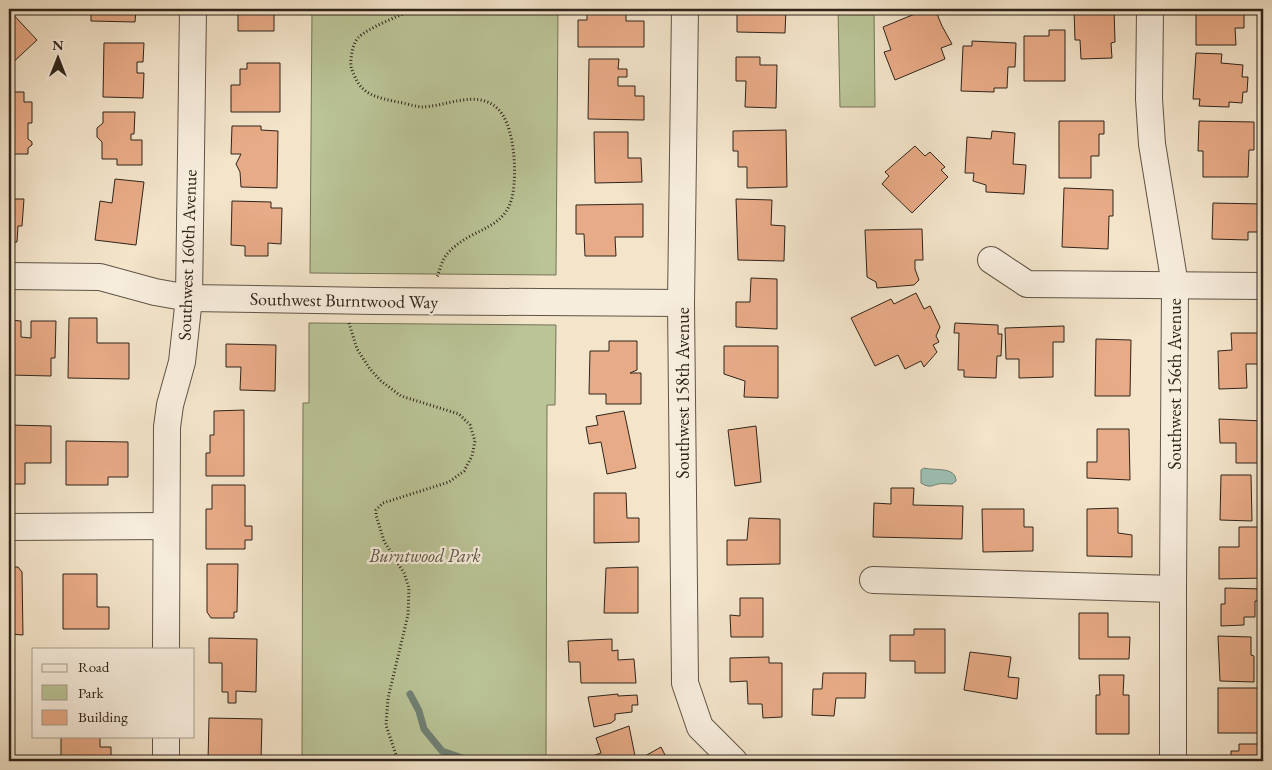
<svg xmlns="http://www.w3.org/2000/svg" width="1272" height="770" viewBox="0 0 1272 770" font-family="'EB Garamond',serif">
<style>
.green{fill:#bac497;stroke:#747458}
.water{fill:#9cbfb2;stroke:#708175}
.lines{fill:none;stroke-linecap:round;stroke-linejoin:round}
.stream{stroke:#708175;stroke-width:7}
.building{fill:#e8ab87;stroke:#2f241a}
.minor-casing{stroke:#605446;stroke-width:28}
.path{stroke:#2f241a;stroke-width:3;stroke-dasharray:1 2.5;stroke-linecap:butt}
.minor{stroke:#f7eddd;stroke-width:26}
.labels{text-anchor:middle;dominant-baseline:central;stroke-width:4.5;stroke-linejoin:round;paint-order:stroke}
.street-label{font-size:18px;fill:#2f241a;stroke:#f7eddd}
.park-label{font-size:18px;font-style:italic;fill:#595440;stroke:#f7eddd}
</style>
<rect width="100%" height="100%" fill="#f3e4ca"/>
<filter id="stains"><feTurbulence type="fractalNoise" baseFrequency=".004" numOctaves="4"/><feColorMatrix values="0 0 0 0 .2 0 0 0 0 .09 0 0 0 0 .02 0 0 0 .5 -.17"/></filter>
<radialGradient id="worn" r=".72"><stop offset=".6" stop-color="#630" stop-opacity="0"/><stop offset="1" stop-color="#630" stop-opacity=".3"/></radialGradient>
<g class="green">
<polygon points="312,9 558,9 556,275 310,273"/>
<polygon points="838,9 874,9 875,107 840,107"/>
<polygon points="309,323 556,325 555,405 547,405 546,761 302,761 303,403 309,403"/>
</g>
<path class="water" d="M924 468C934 471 956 466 956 481L952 484C948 484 943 483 938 484 931 486 929 488 921 483V470Z"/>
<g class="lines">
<polyline class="stream" points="410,694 419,711 424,729 442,751 471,761"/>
</g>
<g class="building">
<polygon points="91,9 136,9 135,22 91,21"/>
<polygon points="233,9 274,9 274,31 238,31 238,12 233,12"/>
<polygon points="587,9 625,9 626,10 626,21 644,21 644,47 578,47 578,20 587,20"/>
<polygon points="737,9 786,9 785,33 737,32"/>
<polygon points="927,9 935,9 942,26 952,44 941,48 945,59 895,80 884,52 891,50 883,27"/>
<polygon points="1114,9 1115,42 1111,43 1112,58 1081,59 1080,40 1075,40 1074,10"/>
<polygon points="1196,9 1244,9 1244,28 1235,28 1236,45 1196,45"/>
<polygon points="9,10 37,40 9,66"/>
<polygon points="1049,30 1065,30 1065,81 1024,81 1024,36 1049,36"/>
<polygon points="972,41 1016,43 1015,67 1008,67 1007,88 994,88 994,92 961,91 963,46 972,46"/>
<polygon points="104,43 144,43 143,62 137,62 137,73 144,73 143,98 103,97"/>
<polygon points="1196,53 1222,54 1221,63 1243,65 1242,77 1248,77 1247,92 1243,92 1242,103 1229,102 1229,107 1199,106 1200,99 1193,99"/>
<polygon points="736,57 760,57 760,65 777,65 776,108 745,107 746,81 736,81"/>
<polygon points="589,59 619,59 618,69 627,69 627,77 618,77 618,86 635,86 635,96 644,96 644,120 588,119"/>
<polygon points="247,63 280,63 280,112 231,112 231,85 240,85 240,69 247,69"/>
<polygon points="9,92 24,92 24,102 32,102 32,123 28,123 28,139 32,142 32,145 28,148 28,154 9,154"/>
<polygon points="103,112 135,112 134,134 131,134 131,140 142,140 142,165 117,165 117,159 102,159 102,142 97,137 97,128 103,123"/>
<polygon points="1059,121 1104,121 1104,134 1099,134 1099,156 1091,156 1091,178 1059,178"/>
<polygon points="1199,121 1254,122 1254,150 1249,150 1248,177 1203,177 1203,151 1198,151"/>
<polygon points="232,126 261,126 261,130 278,131 277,188 241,187 240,172 236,164 241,154 231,154"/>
<polygon points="786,130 787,187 747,188 747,167 738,167 738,151 733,151 733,131"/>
<polygon points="992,131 1015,133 1013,164 1026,165 1024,194 986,192 986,185 973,181 974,173 965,173 967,137 991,139"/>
<polygon points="594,132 628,132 628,158 641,158 642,182 595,183"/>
<polygon points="915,146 925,156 930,152 945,167 941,170 948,177 912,213 882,184 889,176 885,172"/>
<polygon points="9,179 13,179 13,199 24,199 22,226 18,226 17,242 9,242"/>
<polygon points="115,179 144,182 136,245 95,240 100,201 112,203"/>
<polygon points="1064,188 1113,190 1113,216 1109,216 1108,249 1062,247"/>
<polygon points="736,199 772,200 771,225 785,226 784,261 738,260"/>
<polygon points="232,201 271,202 271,208 282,208 281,244 268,243 268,256 245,256 245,246 231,245"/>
<polygon points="1213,203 1263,204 1263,232 1248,232 1248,240 1212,239"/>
<polygon points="643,204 643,237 615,237 616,256 585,256 584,234 576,234 576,205"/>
<polygon points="922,229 923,260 915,260 915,269 919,280 914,285 877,288 876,282 867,277 865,230"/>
<polygon points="751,278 777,279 777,329 736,327 736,302 750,302"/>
<polygon points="916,293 924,309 930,306 940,327 936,336 939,342 933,345 937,352 924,367 921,361 905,369 898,355 875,366 851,318 891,299 894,304"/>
<polygon points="69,318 97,318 97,343 129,343 129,379 68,378"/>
<polygon points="9,320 21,321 21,337 31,338 31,321 56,321 55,358 51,358 51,376 9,375"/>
<polygon points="955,323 998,325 998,334 1002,334 1001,356 997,356 996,378 964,377 964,370 958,370 959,333 954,333"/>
<polygon points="1064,326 1064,342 1053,342 1053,377 1019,378 1019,359 1006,359 1005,328"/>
<polygon points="1231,333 1263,333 1263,364 1246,364 1247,388 1219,389 1218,351 1232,350"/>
<polygon points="1096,339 1131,340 1130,396 1095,396"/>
<polygon points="609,341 637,341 637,370 630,373 641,373 641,404 606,404 606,394 589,394 590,351 609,351"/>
<polygon points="226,344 276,345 275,391 240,390 241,367 226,367"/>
<polygon points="724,346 778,346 778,398 744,397 745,381 724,374"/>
<polygon points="244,410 244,476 206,476 206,453 210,453 210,435 214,435 214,411"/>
<polygon points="624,411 636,468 607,474 601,442 589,444 586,427 598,425 596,416"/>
<polygon points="1219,419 1263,421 1263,463 1236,463 1236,443 1220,443"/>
<polygon points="9,425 51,426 51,463 25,463 25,484 9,484"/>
<polygon points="756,426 761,482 735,486 728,430"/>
<polygon points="1097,429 1129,429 1130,480 1087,478 1087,462 1097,462"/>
<polygon points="66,441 128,442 128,477 108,477 108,485 66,485"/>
<polygon points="1221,475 1251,475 1252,521 1220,520"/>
<polygon points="212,485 245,485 245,526 252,526 252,540 245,540 245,549 206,549 206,509 212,509"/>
<polygon points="891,488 914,488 913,505 963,506 962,539 873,537 874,503 891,504"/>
<polygon points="594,493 626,493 627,518 639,518 639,542 594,543"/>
<polygon points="1118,508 1118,533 1132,535 1132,557 1087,556 1087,509"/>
<polygon points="982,509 1024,509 1024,527 1033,527 1033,551 983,552"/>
<polygon points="749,518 780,519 780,564 727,565 727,540 747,540"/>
<polygon points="1239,527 1263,527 1263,578 1219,579 1219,547 1239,547"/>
<polygon points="207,564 238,564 237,612 234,612 234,618 211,618 207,612"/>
<polygon points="9,567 18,567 22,572 23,635 9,634"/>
<polygon points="638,567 638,613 604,613 606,568"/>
<polygon points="63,574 97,574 97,607 109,607 109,629 63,629"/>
<polygon points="1225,588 1263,589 1263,601 1255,601 1255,617 1244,617 1244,625 1221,626 1221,604 1225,604"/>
<polygon points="740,598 763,598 763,637 731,637 730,615 740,616"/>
<polygon points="1079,613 1108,613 1108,637 1130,637 1129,659 1079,659"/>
<polygon points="914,629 945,629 945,673 915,673 915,661 890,661 890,635 914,635"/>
<polygon points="1218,636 1251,637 1251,655 1254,656 1254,682 1220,681"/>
<polygon points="209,638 257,639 256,692 236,691 236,703 228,703 228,692 222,692 222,663 209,663"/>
<polygon points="612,639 612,651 618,650 618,660 634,659 636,683 581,683 580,662 569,662 568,641"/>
<polygon points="970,652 1011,657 1008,677 1019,678 1017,699 964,690"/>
<polygon points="769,657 769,663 782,663 782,717 763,718 762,704 748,704 747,681 730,682 730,658"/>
<polygon points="823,673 866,673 865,698 836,698 834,716 812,715 813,689 822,689"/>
<polygon points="1099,675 1124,675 1123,695 1129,695 1129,734 1096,734 1096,695 1100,695"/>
<rect x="1218" y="688" width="45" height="45"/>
<polygon points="618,694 618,696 637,695 638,705 632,705 632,712 615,714 615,720 611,723 594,727 588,697"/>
<polygon points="209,718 262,719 261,761 208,761"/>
<polygon points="629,726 635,756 619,761 589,761 587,758 601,753 596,738"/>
<polygon points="61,736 100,736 100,747 111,747 111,761 61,761"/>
<polygon points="1239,744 1263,744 1263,761 1218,761 1218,757 1231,757 1231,751 1239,751"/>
<polygon points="661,747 668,761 648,761 645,756"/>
</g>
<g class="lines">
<defs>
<g id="minor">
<polyline points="685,9 681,303 685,683 700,727 734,761"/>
<polyline points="1150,9 1149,99 1152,144 1175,285 1173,589 1173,761"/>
<polyline points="991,260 1027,284 1263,286"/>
<polyline points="9,276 100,277 155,292 189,298 375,301 681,303"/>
<polyline points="9,527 166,526"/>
<polyline points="873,580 1173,589"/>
<polyline points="166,649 167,427 170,405 182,362 189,298 193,9"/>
<polyline points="166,736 166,761"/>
</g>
</defs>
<use href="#minor" class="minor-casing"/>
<g class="path">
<path d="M415 9C401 15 367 28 358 38 353 44 352 51 351 59 350 67 352 70 355 77 363 96 380 98 398 102 405 103 413 106 421 107 445 107 476 89 497 108 513 122 516 163 514 184 511 233 474 224 448 253 442 259 440 270 437 277"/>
<polyline points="349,323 357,349 370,369 381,381 401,396 459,414 470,425 475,441 472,456 464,471 449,482 383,503 376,510 376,515 384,541 404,573 409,588 408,615 388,698 386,725 398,761"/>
</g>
<use href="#minor" class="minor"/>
</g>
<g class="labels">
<g class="street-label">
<text transform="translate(187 255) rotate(-88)">Southwest 160th Avenue</text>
<text transform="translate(344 300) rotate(1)">Southwest Burntwood Way</text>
<text transform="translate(1174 384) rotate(-90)">Southwest 156th Avenue</text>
<text transform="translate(682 393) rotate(-90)">Southwest 158th Avenue</text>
</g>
<g class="park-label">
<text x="425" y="555">Burntwood Park</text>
</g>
</g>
<rect width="1272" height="770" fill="none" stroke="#f3e4ca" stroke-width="30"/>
<rect x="10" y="10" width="1252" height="750" fill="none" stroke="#2f241a" stroke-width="2.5"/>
<rect x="15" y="15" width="1242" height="740" fill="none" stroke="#2f241a"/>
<rect x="32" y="648" width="162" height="90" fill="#f7eddd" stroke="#a79d8f"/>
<rect x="42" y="664" width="25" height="8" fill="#f7eddd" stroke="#a79d8f"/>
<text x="78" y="672" font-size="15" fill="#2f241a">Road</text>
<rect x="42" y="685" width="25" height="15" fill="#bac497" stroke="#a79d8f"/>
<text x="78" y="698" font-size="15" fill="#2f241a">Park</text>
<rect x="42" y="710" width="25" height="15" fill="#e8ab87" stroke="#a79d8f"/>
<text x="78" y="722" font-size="15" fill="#2f241a">Building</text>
<g transform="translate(58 58)" stroke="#f7eddd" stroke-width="4" paint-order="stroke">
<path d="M0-4L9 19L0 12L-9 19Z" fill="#2f241a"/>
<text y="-8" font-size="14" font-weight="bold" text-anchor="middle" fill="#2f241a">N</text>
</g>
<rect width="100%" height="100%" filter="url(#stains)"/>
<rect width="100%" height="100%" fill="url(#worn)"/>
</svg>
